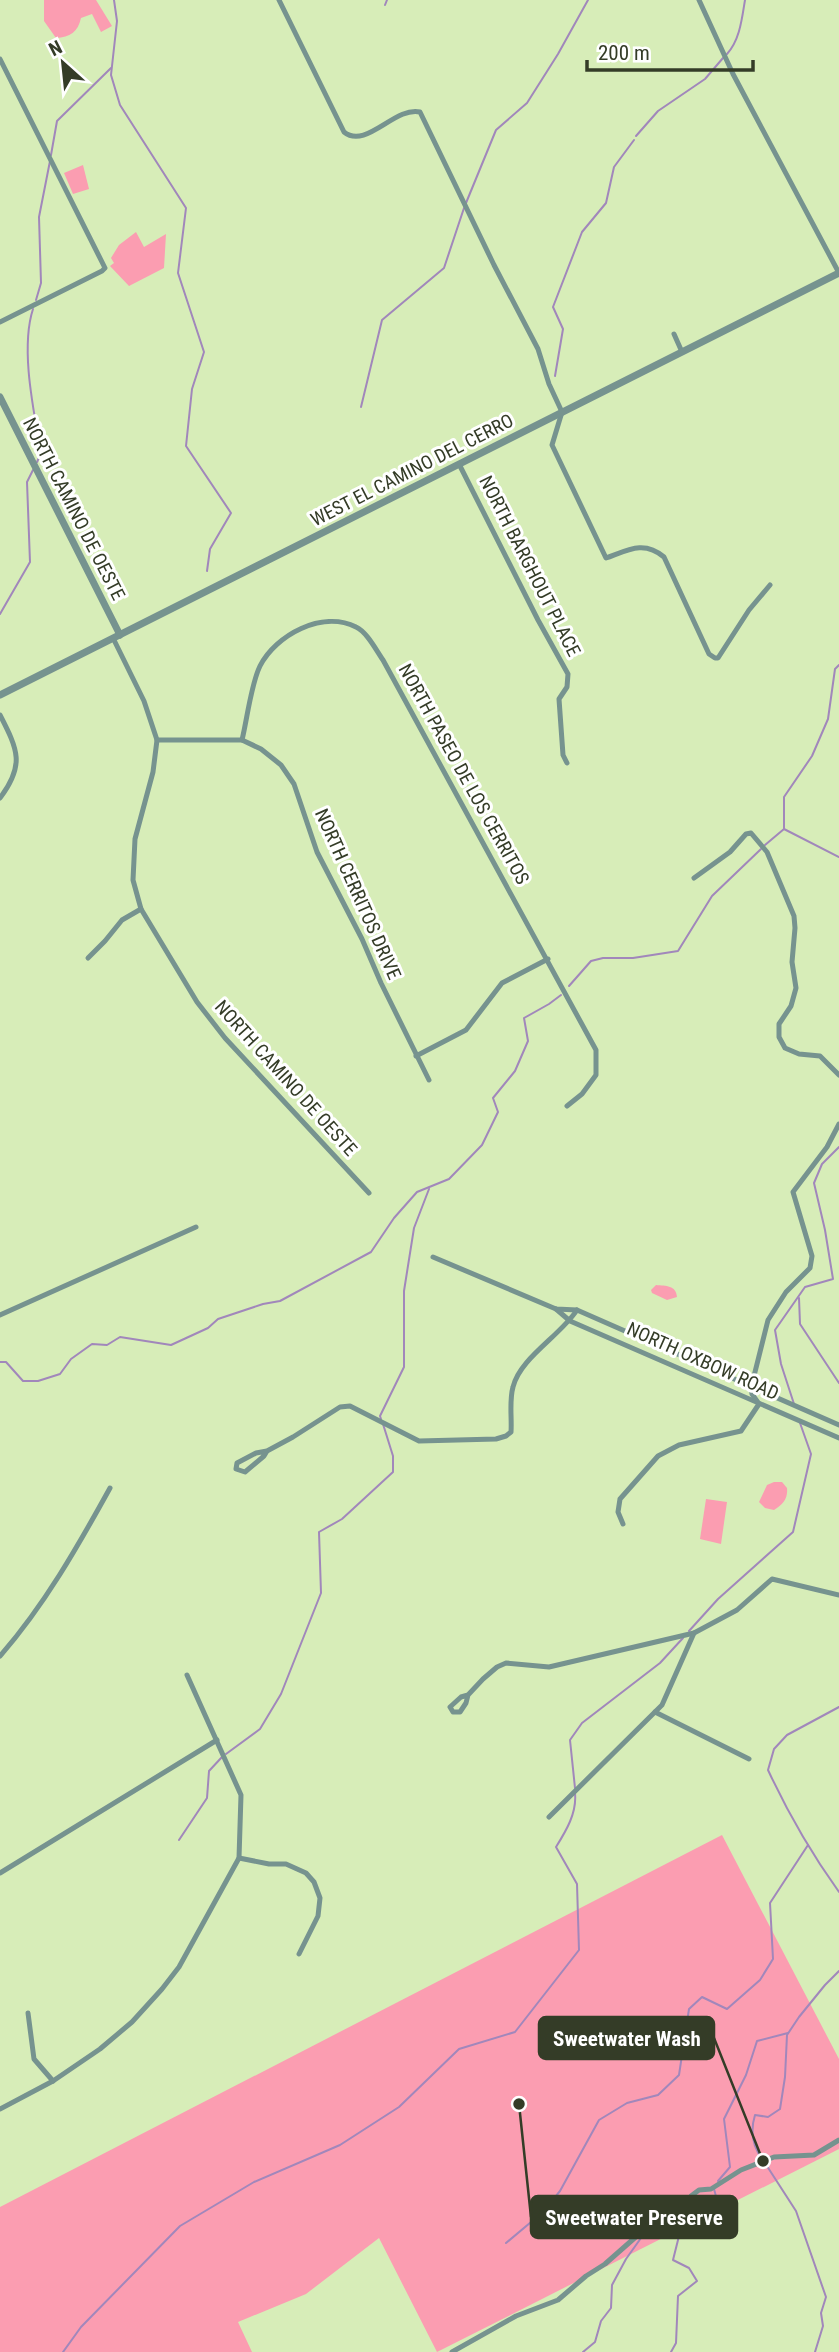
<svg xmlns="http://www.w3.org/2000/svg" width="839" height="2352" viewBox="0 0 839 2352" font-family="'Roboto Condensed',sans-serif">
<style>
.green{fill:#fb9db1}
.lines{fill:none;stroke-linecap:round;stroke-linejoin:round}
.stream{stroke:#a187bb;stroke-width:2}
.minor{stroke:#76938f;stroke-width:5}
.tertiary{stroke:#76938f;stroke-width:7}
.labels{text-anchor:middle;dominant-baseline:central;stroke-width:6;stroke-linejoin:round;paint-order:stroke}
.street-label{font-size:19px;fill:#343c27;stroke:#fff}
.leader{fill:none;stroke:#343c27;stroke-width:2.5}
.callout-dot{fill:#343c27;stroke:#fff;stroke-width:2.5}
.callout{fill:#343c27;stroke:#343c27;stroke-width:2.5}
.callout-label{font-size:21px;text-anchor:middle;font-weight:bold;fill:#fff}
</style>
<rect width="100%" height="100%" fill="#d7edb8"/>
<g class="green">
<path d="M44 0H96L112 26 101 32 92 14 81 18C78 32 70 37 56 38L44 21Z"/>
<polygon points="83,165 89,189 73,194 64,173"/>
<polygon points="136,232 144,247 166,234 164,268 129,286 110,266 114,263 111,258 119,245"/>
<path d="M656 1285C666 1286 676 1285 677 1297L667 1300 652 1293 651 1290Z"/>
<path d="M774 1482H782L787 1488C788 1499 783 1504 774 1510L765 1508 759 1502 767 1485Z"/>
<polygon points="706,1499 727,1502 721,1544 700,1539"/>
<polygon points="722,1835 839,2059 839,2149 437,2352 379,2238 306,2294 238,2322 252,2352 0,2352 0,2207"/>
</g>
<g class="lines">
<g class="stream">
<polyline points="114,0 117,21 111,75 120,105 186,208 178,273 204,352 192,389 186,446 231,513 210,549 207,571"/>
<polyline points="385,5 387,0"/>
<path d="M727 54C740 40 742 18 745 0"/>
<polyline points="636,136 658,111 705,79 723,58"/>
<polyline points="51,155 57,121 111,68"/>
<polyline points="466,203 496,130 527,103 558,54 588,0"/>
<polyline points="36,300 41,283 39,217 50,161"/>
<path d="M33 309C20 349 34 412 41 453L37 462"/>
<polyline points="555,376 563,329 553,307 582,232 606,203 614,167 634,140"/>
<polyline points="361,407 382,320 444,268 464,208"/>
<polyline points="0,614 30,562 27,482 33,470"/>
<polyline points="784,829 839,857"/>
<polyline points="765,845 784,829 784,797 812,756 828,719 835,669 839,665"/>
<polyline points="569,986 591,961 603,958 633,958 678,951 712,896 761,849"/>
<polyline points="799,1298 800,1324 839,1383"/>
<polyline points="0,1362 6,1362 23,1381 38,1381 60,1374 71,1359 92,1344 107,1345 120,1337 171,1345 208,1328 218,1319 263,1304 280,1301 371,1252 394,1218 417,1192 449,1179 482,1145 498,1112 493,1098 515,1071 528,1041 524,1018 549,1004 561,995"/>
<polyline points="794,1404 781,1364 775,1330 805,1287 833,1279 825,1230 814,1183 822,1164 839,1147"/>
<polyline points="381,1419 380,1416 404,1367 404,1291 414,1228 429,1189"/>
<polyline points="689,1631 718,1599 793,1532 811,1454 800,1423"/>
<path d="M839 1707 787 1735 774 1749 768 1770C788 1813 811 1853 839 1892"/>
<polyline points="226,1754 260,1729 281,1694 321,1593 319,1532 342,1519 393,1472 393,1456 383,1424"/>
<polyline points="575,1788 570,1740 582,1723 660,1663 683,1638"/>
<polyline points="179,1840 207,1798 209,1771 222,1757"/>
<path d="M762 2159C752 2145 750 2131 755 2115L768 2117 780 2109 785 2077 787 2035 799 2017 825 1985 839 1971"/>
<polyline points="765,2163 796,2211 826,2297 821,2313 823,2326 815,2352"/>
<polyline points="718,2181 730,2167 724,2119 746,2075 757,2041 788,2033"/>
<polyline points="506,2243 543,2212 560,2191 599,2120 627,2103 658,2095 679,2075 689,2009 702,1997 727,2009 760,1980 773,1959 770,1903 808,1845"/>
<path d="M63 2352 81 2327 180 2226 254 2182 340 2145 399 2107 459 2049 515 2032 579 1950 577 1884 556 1847C566 1831 577 1813 575 1793"/>
<polyline points="583,2352 595,2342 601,2321 611,2308 612,2285 626,2259 641,2238 663,2230 677,2235"/>
<polyline points="671,2352 676,2343 678,2296 697,2281 689,2268 673,2260 679,2236 718,2221 720,2211 714,2189"/>
</g>
<g class="minor">
<path d="M279 0 344 132C366 150 395 106 420 112L494 265 538 349 549 384 562 412 552 445 606 558C628 550 644 540 664 557L709 654 715 658H718L749 610 770 585"/>
<polyline points="699,0 733,74 839,273"/>
<polyline points="0,59 105,268 102,271 0,322"/>
<polyline points="674,334 682,352"/>
<polyline points="459,464 538,620 568,674 567,687 559,699 563,755 567,763"/>
<polyline points="113,638 144,701 157,740 153,772 135,839 133,880 141,909 197,1002 225,1038 369,1193"/>
<path d="M0 715C18 750 25 765 0 798"/>
<polyline points="157,740 242,740 261,749 281,765 294,784 317,852 362,939 381,983 429,1080"/>
<path d="M242 740C247 720 251 684 260 666 276 635 322 610 356 627 367 632 376 650 383 660L596 1050V1075L582 1094 567 1106"/>
<polyline points="694,878 730,852 746,834 751,833 767,852 794,916 795,928 792,962 796,988 791,1006 779,1024 779,1037 785,1048 799,1054 820,1056 839,1075"/>
<polyline points="88,958 105,941 122,920 141,909"/>
<polyline points="416,1056 466,1030 502,983 548,959"/>
<polyline points="433,1257 556,1309 577,1310 839,1425"/>
<polyline points="556,1309 570,1321 839,1438"/>
<polyline points="0,1315 196,1227"/>
<path d="M267 1451 264 1456 245 1472 236 1469 237 1463 256 1453 267 1451 293 1437 340 1407 350 1406 419 1441 496 1439 506 1436 511 1432C512 1418 509 1401 513 1387 520 1358 560 1336 577 1310"/>
<polyline points="623,1524 618,1512 620,1499 658,1456 679,1445 741,1431 759,1404 752,1394 751,1388 768,1320 786,1292 810,1268 812,1256 793,1192 827,1147 839,1124"/>
<path d="M0 1656C44 1606 78 1546 110 1488"/>
<polyline points="468,1695 461,1697 450,1707 453,1712 460,1712 466,1703 468,1695 483,1679 497,1667 506,1663 549,1667 694,1633 737,1610 772,1579 839,1595"/>
<polyline points="655,1712 749,1759"/>
<polyline points="549,1817 662,1705 694,1633"/>
<polyline points="239,1858 269,1864 286,1864 306,1873 314,1882 320,1898 318,1916 299,1954"/>
<polyline points="0,1873 217,1740"/>
<polyline points="28,2013 34,2059 53,2081"/>
<polyline points="0,2109 53,2081 100,2049 132,2022 162,1989 179,1967 239,1858 241,1795 187,1675"/>
<polyline points="452,2352 516,2316 558,2300 586,2276 605,2264 638,2235 656,2224 673,2222 680,2218 691,2196 699,2190 711,2189 741,2170 774,2157 814,2155 839,2140"/>
</g>
<g class="tertiary">
<polyline points="0,397 120,635"/>
<polyline points="0,695 839,273"/>
</g>
</g>
<g class="labels">
<g class="street-label">
<text transform="translate(412 470) rotate(-27)">WEST EL CAMINO DEL CERRO</text>
<text transform="translate(74 509) rotate(63)">NORTH CAMINO DE OESTE</text>
<text transform="translate(530 566) rotate(63)">NORTH BARGHOUT PLACE</text>
<text transform="translate(464 774) rotate(61)">NORTH PASEO DE LOS CERRITOS</text>
<text transform="translate(358 894) rotate(66)">NORTH CERRITOS DRIVE</text>
<text transform="translate(286 1078) rotate(48)">NORTH CAMINO DE OESTE</text>
<text transform="translate(703 1361) rotate(24)">NORTH OXBOW ROAD</text>
</g>
</g>
<path class="leader" d="M763 2161L714 2038M519 2104L531 2217"/>
<g class="callout-dot">
<circle cx="763" cy="2161" r="7"/>
<circle cx="519" cy="2104" r="7"/>
</g>
<g class="callout">
<rect x="539" y="2017" width="175" height="42" rx="7"/>
<rect x="531" y="2196" width="206" height="42" rx="7"/>
</g>
<g class="callout-label">
<text x="627" y="2046">Sweetwater Wash</text>
<text x="634" y="2225">Sweetwater Preserve</text>
</g>
<g transform="translate(63 63) rotate(333)" stroke="#ffffff" stroke-width="5" paint-order="stroke">
<path d="M0-5L12 26L0 18L-12 26Z" fill="#343c27"/>
<text y="-10" font-size="19" font-weight="bold" text-anchor="middle" fill="#343c27">N</text>
</g>
<path d="M587 60v10h166v-10" fill="none" stroke="#343c27" stroke-width="3.5"/>
<text x="598" y="60" font-size="21" fill="#343c27" stroke="#ffffff" stroke-width="5" paint-order="stroke">200 m</text>
</svg>
